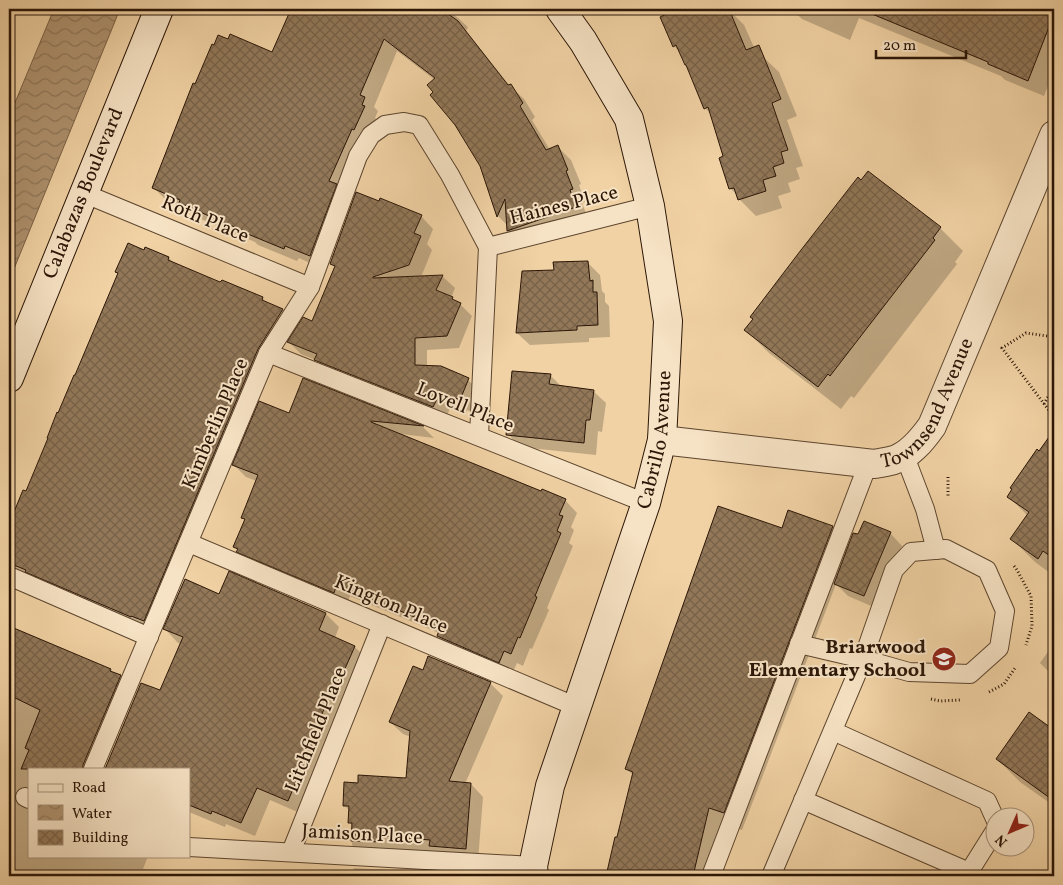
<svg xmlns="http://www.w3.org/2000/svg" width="1063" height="885" viewBox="0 0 1063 885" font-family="Vollkorn,serif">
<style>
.water{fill:url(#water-waves);stroke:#7a6045}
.shadow{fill:#0003}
.building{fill:url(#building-cross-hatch);stroke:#2b1607}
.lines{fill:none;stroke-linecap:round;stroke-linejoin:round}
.lane-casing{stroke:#5c452e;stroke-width:20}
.street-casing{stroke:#5c452e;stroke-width:30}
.secondary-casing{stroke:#2b1607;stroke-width:30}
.path{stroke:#2b1607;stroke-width:3;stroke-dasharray:1 2.5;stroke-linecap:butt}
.lane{stroke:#f6e2c4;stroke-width:18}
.street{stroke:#f6e2c4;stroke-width:28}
.secondary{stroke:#f6e2c4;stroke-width:28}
.labels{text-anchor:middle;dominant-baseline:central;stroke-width:4;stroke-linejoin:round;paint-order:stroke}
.street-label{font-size:20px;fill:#2b1607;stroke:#f6e2c4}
.poi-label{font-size:20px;font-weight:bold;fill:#2b1607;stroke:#f6e2c4;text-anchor:end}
</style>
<defs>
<pattern id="water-waves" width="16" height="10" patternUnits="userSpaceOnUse" patternTransform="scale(1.25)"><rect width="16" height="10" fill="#ae926f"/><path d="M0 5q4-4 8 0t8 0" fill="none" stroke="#8e7659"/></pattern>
<pattern id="building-cross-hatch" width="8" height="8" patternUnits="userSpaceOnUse" patternTransform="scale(1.25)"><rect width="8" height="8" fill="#927859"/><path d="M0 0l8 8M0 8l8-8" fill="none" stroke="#776148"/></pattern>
</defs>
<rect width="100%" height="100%" fill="#f1d2a4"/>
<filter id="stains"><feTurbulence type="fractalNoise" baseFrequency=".004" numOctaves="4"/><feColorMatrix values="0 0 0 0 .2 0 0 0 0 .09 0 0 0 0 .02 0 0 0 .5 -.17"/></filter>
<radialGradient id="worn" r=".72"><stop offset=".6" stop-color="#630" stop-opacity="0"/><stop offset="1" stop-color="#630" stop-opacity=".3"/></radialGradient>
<polygon class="water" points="54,9 120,9 9,281 9,117"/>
<g class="shadow">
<polygon points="292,9 448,9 468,27 466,31 510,86 524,99 535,117 532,120 550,150 558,147 571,160 581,184 579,185 585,202 582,203 589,221 522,244 508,231 508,226 498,216 481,166 435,92 435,80 397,51 374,107 378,111 375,118 377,120 323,269 299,258 297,261 258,245 255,242 194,216 188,210 167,201 154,188 273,54"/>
<polygon points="663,9 728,9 744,25 761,63 763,57 779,72 797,116 787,120 803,166 796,168 800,179 788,183 791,192 778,196 782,208 756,216 739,199 738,196 730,188 725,157 711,114 705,108 689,68 686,65 680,52 674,46"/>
<polygon points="791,9 1054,9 1054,71 1044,96 1005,80 1001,76 859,18 850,40 802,19"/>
<polygon points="868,172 940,228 963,251 955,262 957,264 854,398 851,396 841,409 769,353 746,330"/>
<polygon points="421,216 433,229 427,244 432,250 421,277 442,276 455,288 451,298 460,304 472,316 459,348 427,350 427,367 440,368 468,380 481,392 472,412 467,410 465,415 450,408 446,419 328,372 316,360 301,354 289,342 313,323 336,268 331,264"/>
<polygon points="146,249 169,258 174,263 221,284 262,298 269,304 283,310 295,322 270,361 156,633 9,568 9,533 14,520"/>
<polygon points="588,263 600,275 602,291 605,294 605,302 609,306 610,337 589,338 589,342 530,345 517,333 555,271"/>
<polygon points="550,375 562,387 593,391 606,403 602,432 598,431 596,455 520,447 508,434"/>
<polygon points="304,380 423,427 434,438 401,434 542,492 565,500 577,513 571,527 574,530 569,543 573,546 547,608 549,610 532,649 530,648 523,666 517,663 512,674 451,648 438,636 439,633 350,596 347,604 250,564 238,551 238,550 234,546 245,520 242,517 257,481 246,477 234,465 289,415"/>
<polygon points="1046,444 1054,450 1054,576 1035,562 1012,539 1028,516 1009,497"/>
<polygon points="832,527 850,544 890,533 902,546 876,608 848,596 836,584 742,830 727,825 715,876 609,876 633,775 627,769 782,530"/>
<polygon points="220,596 326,614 339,627 335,638 355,647 368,660 302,814 270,800 255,836 226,824 225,827 189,812 189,769 160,692 181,644 178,643 165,629"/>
<polygon points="9,626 111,670 115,674 120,676 134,690 101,769 29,769 29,807 28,811 29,811 29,856 148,856 143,869 249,874 249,872 284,873 287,876 293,876 9,876"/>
<polygon points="1054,643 1054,677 1040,663"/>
<polygon points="423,671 490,683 503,696 465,784 471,784 483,797 478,861 365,857 352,845 353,827 349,822 350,811 344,805 359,784 407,780 411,737 403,734 390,722"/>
<polygon points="1029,714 1054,732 1054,806 1020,782 997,759"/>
<polygon points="353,868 464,874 466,876 351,876 351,874 359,874"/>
</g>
<g class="building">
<polygon points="291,9 441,9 458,21 508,85 511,84 523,103 520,106 546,150 558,145 568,170 566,171 573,189 570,190 576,207 507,231 505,199 497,217 480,166 455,125 430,95 433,92 427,85 435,78 384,39 360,95 365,97 362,105 365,106 354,130 352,129 329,181 337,184 310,256 285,246 284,249 243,232 244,231 179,203 180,200 152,188 193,83 195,84 212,44 214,45 218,35 228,39 230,34 272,52"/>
<polygon points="662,9 729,9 746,50 759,45 781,99 772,103 788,150 781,152 784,163 773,167 776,176 763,180 766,191 738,200 734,188 729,189 719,158 723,156 708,107 704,109 686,65 685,65 676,45 673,47 660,17 664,15"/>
<polygon points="860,9 1054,9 1054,14 1028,81 988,64 988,62"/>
<polygon points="868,171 941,227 933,238 935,240 830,376 828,374 818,387 744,330 753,319 750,317 801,250 858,177 861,180"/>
<polygon points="356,192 379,201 380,198 422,215 414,233 421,236 409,265 373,277 373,278 443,275 436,290 453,297 452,299 461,303 447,336 415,338 415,365 441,366 469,378 460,400 455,398 453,403 438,397 433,407 314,360 317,354 287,342 303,317 312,321 335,266 330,264"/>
<polygon points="128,243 144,250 145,247 169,257 168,260 220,282 222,280 263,297 262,300 283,309 258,349 144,621 131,616 131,617 25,572 26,570 9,563 9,524 23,490 26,491 48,438 47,438 57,412 58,413 74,375 75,375 118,273 115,272"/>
<polygon points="588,261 590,281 593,280 593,292 597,292 598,325 577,326 577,330 516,333 522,271 554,270 553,262"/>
<polygon points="512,371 551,374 549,384 594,390 590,420 586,420 584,443 506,435"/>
<polygon points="303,378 424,426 371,421 371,422 541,491 542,489 566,499 559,515 563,516 557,531 561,533 535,596 537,597 520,638 518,637 511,654 504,651 499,663 437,636 440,628 337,584 334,593 236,552 238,549 233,547 245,519 241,518 258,475 232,465 259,401 289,413"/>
<polygon points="1054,430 1054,559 1043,551 1038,559 1010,539 1029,512 1007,497 1012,489 1010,488 1037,449 1039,451"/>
<polygon points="718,506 782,528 788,510 833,526 724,813 709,808 693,876 606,876 615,837 617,837 633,772 625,769"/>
<polygon points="864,521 891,532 864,596 834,584 853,533 858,534"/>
<polygon points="229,571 326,613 319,630 355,646 340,680 336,679 318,724 320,725 288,801 257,788 241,823 212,811 211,814 189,805 189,769 105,769 141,683 160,690 183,637 163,629 185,579 219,594"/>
<polygon points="9,626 111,669 110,671 121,675 83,765 83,769 21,769 29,750 25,748 40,710 9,695"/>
<polygon points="428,656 491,682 449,781 471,783 466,849 429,846 430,840 382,836 382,842 351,841 352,823 348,823 349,806 343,806 344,782 358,783 358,775 406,778 410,731 389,722 413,666 423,670"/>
<polygon points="1029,712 1054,730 1054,801 996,759"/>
</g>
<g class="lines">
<defs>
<g id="lane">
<polyline points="83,193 310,287"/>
<polyline points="488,247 650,206"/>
<polyline points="268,353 646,503"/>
<polyline points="904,454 925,509 936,550"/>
<polyline points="189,543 577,707"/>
<polyline points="9,576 149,637"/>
<polyline points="833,731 987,801 996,821"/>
<polyline points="93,769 268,353 310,287 358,156 371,135 385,125 404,122 419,125 450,175 488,247 479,436"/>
<polyline points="25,797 29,799"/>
<polyline points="803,800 969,872 996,829"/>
<polyline points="189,847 533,866"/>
<polyline points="291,852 382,624"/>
<polyline points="772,874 863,659 894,570 911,552 946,549 987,570 1005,611 999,648 970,674 909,672 863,659 799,644"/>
<polyline points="711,876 868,464"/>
</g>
<g id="street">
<path id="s1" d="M662 440 874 464C880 463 887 462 894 460 910 455 922 440 932 426L1054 135"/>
</g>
<g id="secondary">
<path id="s2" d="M9 378 159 9"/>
<path id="s3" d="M534 876 533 866 550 786 646 503 662 440 668 321 650 206 629 119 583 41 560 9"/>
</g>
</defs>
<use href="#lane" class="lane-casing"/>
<use href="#street" class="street-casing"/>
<use href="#secondary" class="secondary-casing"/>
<g class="path">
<polyline points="1054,337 1026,333 1002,348 1054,417"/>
<polyline points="1044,404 1054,386"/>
<polyline points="948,477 948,497"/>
<polyline points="1014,566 1017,570 1031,596 1032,626 1026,645"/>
<polyline points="989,692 1004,684 1015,668"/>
<polyline points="931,699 940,701 960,700"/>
</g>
<use href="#lane" class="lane"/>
<use href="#street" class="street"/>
<use href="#secondary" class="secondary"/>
</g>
<defs>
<symbol id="school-disc" viewBox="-11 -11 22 22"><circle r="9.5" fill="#8f2418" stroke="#f6e2c4"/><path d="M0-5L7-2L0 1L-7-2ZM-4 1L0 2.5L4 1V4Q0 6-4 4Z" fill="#fff"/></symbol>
</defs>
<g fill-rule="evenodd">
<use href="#school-disc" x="930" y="645" width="28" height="28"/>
</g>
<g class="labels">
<g class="street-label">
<text stroke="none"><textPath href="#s2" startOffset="199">Calabazas Boulevard</textPath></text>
<text transform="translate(564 206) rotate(-14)">Haines Place</text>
<text transform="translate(205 220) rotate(23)">Roth Place</text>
<text stroke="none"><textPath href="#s1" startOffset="300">Townsend Avenue</textPath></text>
<text transform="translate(465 408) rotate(22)">Lovell Place</text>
<text transform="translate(216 424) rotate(-67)">Kimberlin Place</text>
<text stroke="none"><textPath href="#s3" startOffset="455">Cabrillo Avenue</textPath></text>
<text transform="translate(391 605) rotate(23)">Kington Place</text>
<text transform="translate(317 730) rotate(-68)">Litchfield Place</text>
<text transform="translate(362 835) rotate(3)">Jamison Place</text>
</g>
<g class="poi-label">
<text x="926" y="648">Briarwood<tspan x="926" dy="23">Elementary School</tspan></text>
</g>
</g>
<rect width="1063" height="885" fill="none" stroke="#f1d2a4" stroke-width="30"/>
<rect x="10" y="10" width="1043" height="865" fill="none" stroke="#2b1607" stroke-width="2.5"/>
<rect x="15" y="15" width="1033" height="855" fill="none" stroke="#2b1607"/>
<rect x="28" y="768" width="162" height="90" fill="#f6e2c4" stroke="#a59078"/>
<rect x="38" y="784" width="25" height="8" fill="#f6e2c4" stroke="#a59078"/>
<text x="72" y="792" font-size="15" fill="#2b1607">Road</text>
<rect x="38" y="805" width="25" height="15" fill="url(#water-waves)" stroke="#a59078"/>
<text x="72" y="818" font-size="15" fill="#2b1607">Water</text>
<rect x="38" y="830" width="25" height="15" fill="url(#building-cross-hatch)" stroke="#a59078"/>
<text x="72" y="842" font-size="15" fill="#2b1607">Building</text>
<g transform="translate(1010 832) rotate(225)"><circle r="24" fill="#f6e2c4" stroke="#a59078"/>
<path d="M0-4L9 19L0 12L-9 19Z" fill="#8f2418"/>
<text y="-8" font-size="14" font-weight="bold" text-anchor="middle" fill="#2b1607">N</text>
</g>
<path d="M876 50v8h90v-8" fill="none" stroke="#2b1607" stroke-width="2.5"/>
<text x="883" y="50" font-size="15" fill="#2b1607" stroke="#f6e2c4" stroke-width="4" paint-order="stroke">20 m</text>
<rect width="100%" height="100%" filter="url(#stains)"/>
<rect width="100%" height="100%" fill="url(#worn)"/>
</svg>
